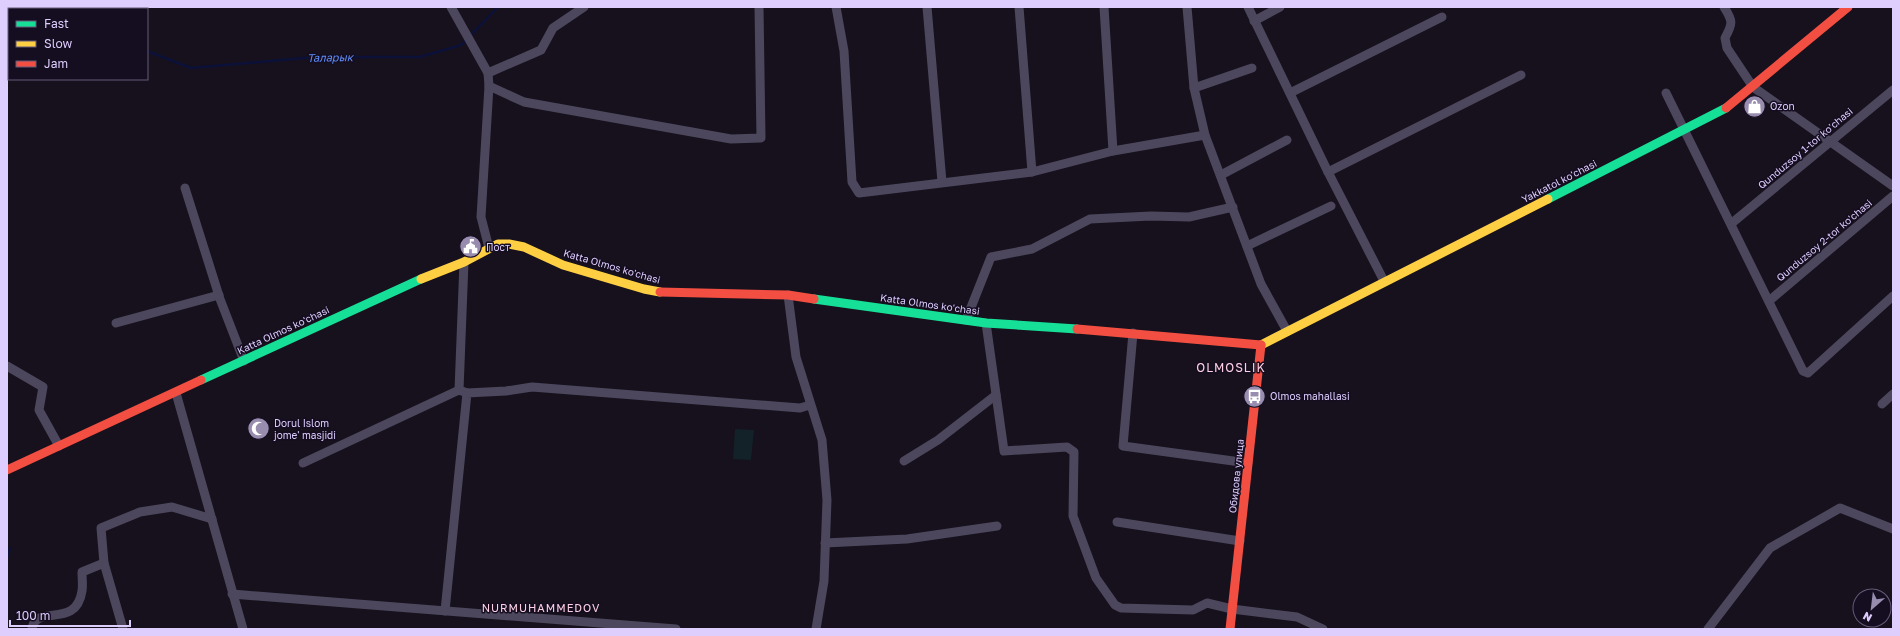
<svg xmlns="http://www.w3.org/2000/svg" width="1900" height="636" viewBox="0 0 1900 636" font-family="'Golos Text',sans-serif">
<style>
.green{fill:#122228}
.lines{fill:none;stroke-linecap:round;stroke-linejoin:round}
.stream{stroke:#0c1139;stroke-width:2.5}
.street{stroke:#4c475d;stroke-width:9}
.fast{stroke:#16e098;stroke-width:9}
.slow{stroke:#ffcf43;stroke-width:9}
.jam{stroke:#f24e42;stroke-width:9}
.labels{text-anchor:middle;dominant-baseline:central;stroke-width:3;stroke-linejoin:round;paint-order:stroke}
.poi-label{font-size:10px;fill:#decefe;stroke:#150d20;text-anchor:start}
.street-label{font-size:10px;fill:#decefe;stroke:#150d20}
.water-label{font-size:11px;font-style:italic;fill:#5f8ffa;stroke:#150d20}
.neighbourhood-label{font-size:11px;letter-spacing:1px;fill:#fed0e3;stroke:#150d20}
.quarter-label{font-size:12px;letter-spacing:1px;fill:#fed0e3;stroke:#150d20}
</style>
<rect width="100%" height="100%" fill="#16111c"/>
<polygon class="green" points="735,429 754,430 751,460 733,459"/>
<g class="lines">
<g class="stream">
<polyline points="147,51 191,68 315,57 420,57 461,45 498,7"/>
<polyline points="7,64 9,63"/>
<polyline points="7,558 10,548"/>
</g>
<g class="street">
<polyline points="451,7 488,73 489,86 481,217 489,248"/>
<polyline points="836,7 844,51 852,182 859,193 1032,172 1113,151 1205,135"/>
<polyline points="927,7 942,182"/>
<polyline points="1019,7 1032,172"/>
<polyline points="1104,7 1113,151"/>
<polyline points="1187,7 1194,88 1205,135 1261,284 1287,331"/>
<polyline points="1248,7 1328,172 1384,281"/>
<path d="M1724 7C1733 21 1733 23 1725 38L1727 48 1753 87 1893 186"/>
<polyline points="1254,21 1280,7"/>
<polyline points="488,73 541,50 553,28 584,7"/>
<polyline points="489,86 524,102 731,139 761,138 759,7"/>
<polyline points="1194,88 1252,68"/>
<polyline points="1290,93 1442,17"/>
<polyline points="1666,93 1803,371 1808,373 1893,296"/>
<polyline points="1328,172 1521,75"/>
<polyline points="1221,175 1287,140"/>
<polyline points="185,188 220,299 244,361"/>
<polyline points="1732,223 1893,90"/>
<polyline points="1247,246 1331,206"/>
<polyline points="788,295 796,357 822,440 827,500 824,581 816,629"/>
<polyline points="1769,301 1893,196"/>
<polyline points="966,320 991,257 1032,249 1090,219 1151,216 1189,217 1233,207"/>
<polyline points="116,323 219,295"/>
<polyline points="986,323 1004,451 1067,447 1074,452 1073,516 1096,578 1115,605 1121,608 1193,610 1207,603 1232,609 1297,617 1323,629"/>
<polyline points="1133,333 1123,446 1248,463"/>
<polyline points="7,366 43,387 39,410 59,446"/>
<polyline points="459,390 464,262"/>
<polyline points="176,393 243,629"/>
<polyline points="1882,404 1893,394"/>
<polyline points="904,461 938,440 996,395"/>
<polyline points="303,463 459,390 467,393"/>
<polyline points="1117,522 1240,541"/>
<polyline points="825,543 907,539 997,526"/>
<polyline points="232,594 676,629"/>
<polyline points="445,611 467,393 506,391 532,387 800,408 810,405"/>
<path d="M32 629C36 603 76 630 82 591 83 585 82 578 82 572L104 563"/>
<polyline points="123,629 104,563 101,528 140,512 172,507 212,519"/>
<polyline points="1708,629 1770,548 1840,508 1893,529"/>
</g>
<g class="fast">
<polyline points="1548,199 1726,108"/>
<polyline points="814,299 986,323 1077,329"/>
<polyline points="201,380 421,279"/>
</g>
<g class="slow">
<polyline points="421,279 464,262 498,244 509,244 524,247 563,265 644,289 660,292"/>
<polyline points="1261,345 1548,199"/>
</g>
<g class="jam">
<polyline points="1726,108 1848,7"/>
<polyline points="660,292 788,295 814,299"/>
<polyline points="1077,329 1261,345"/>
<polyline points="7,470 201,380"/>
<polyline points="1230,629 1261,345"/>
</g>
</g>
<defs>
<symbol id="shop-disc" viewBox="-11 -11 22 22"><circle r="9.5" fill="#988caf" stroke="#150d20"/><path d="M-5-2.5h2.3a2.7 3.5 0 0 1 5.4 0H5L5.5 6h-11ZM-1.5-2.5h3a1.5 2.3 0 0 0-3 0Z" fill="#fff"/></symbol>
<symbol id="civic-disc" viewBox="-11 -11 22 22"><circle r="9.5" fill="#988caf" stroke="#150d20"/><path d="M-.6-6.5H3V-4.5H.6V-3L4-1V1h2V6H-6V1h2V-1L-.6-3ZM-1.2 2.5V6h2.4V2.5Z" fill="#fff"/></symbol>
<symbol id="bus-disc" viewBox="-11 -11 22 22"><circle r="9.5" fill="#988caf" stroke="#150d20"/><path d="M-5-6H5V4H4V6H2V4H-2V6H-4V4H-5ZM-3.5-4V0h7V-4ZM-3.5 1.2v1.5H-2V1.2ZM2 1.2v1.5H3.5V1.2Z" fill="#fff"/></symbol>
<symbol id="mosque-disc" viewBox="-11 -11 22 22"><circle r="9.5" fill="#988caf" stroke="#150d20"/><path d="M3.5-4.9A6 6 0 1 0 3.5 4.9A5 5 0 1 1 3.5-4.9Z" fill="#fff"/></symbol>
</defs>
<g fill-rule="evenodd">
<use href="#shop-disc" x="1742" y="94" width="25" height="25"/>
<use href="#civic-disc" x="458" y="234" width="25" height="25"/>
<use href="#bus-disc" x="1242" y="384" width="25" height="25"/>
<use href="#mosque-disc" x="246" y="416" width="25" height="25"/>
</g>
<g class="labels">
<g class="poi-label">
<text x="1770" y="106">Ozon</text>
<text x="486" y="247">Пост</text>
<text x="1270" y="396">Olmos mahallasi</text>
<text x="274" y="423">Dorul Islom<tspan x="274" dy="12">jome' masjidi</tspan></text>
</g>
<g class="street-label">
<text transform="translate(1805 148) rotate(-40)">Qunduzsoy 1-tor ko'chasi</text>
<text transform="translate(1559 181) rotate(-27)">Yakkatol ko'chasi</text>
<text transform="translate(1824 240) rotate(-40)">Qunduzsoy 2-tor ko'chasi</text>
<text transform="translate(612 266) rotate(16)">Katta Olmos ko'chasi</text>
<text transform="translate(930 304) rotate(8)">Katta Olmos ko'chasi</text>
<text transform="translate(283 330) rotate(-25)">Katta Olmos ko'chasi</text>
<text transform="translate(1236 476) rotate(-84)">Обидова улица</text>
</g>
<g class="water-label">
<text transform="translate(330 57) rotate(-1)">Таларык</text>
</g>
<g class="neighbourhood-label">
<text x="541" y="607">NURMUHAMMEDOV</text>
</g>
<g class="quarter-label">
<text x="1231" y="367">OLMOSLIK</text>
</g>
</g>
<rect width="1900" height="636" fill="none" stroke="#decefe" stroke-width="16"/>
<rect x="8" y="8" width="140" height="72" fill="#150d20" stroke="#655a79"/>
<rect x="16" y="21" width="20" height="6" fill="#16e098" stroke="#655a79"/>
<text x="44" y="28" font-size="12" fill="#decefe">Fast</text>
<rect x="16" y="41" width="20" height="6" fill="#ffcf43" stroke="#655a79"/>
<text x="44" y="48" font-size="12" fill="#decefe">Slow</text>
<rect x="16" y="61" width="20" height="6" fill="#f24e42" stroke="#655a79"/>
<text x="44" y="68" font-size="12" fill="#decefe">Jam</text>
<g transform="translate(1872 608) rotate(208)"><circle r="19" fill="#150d20" stroke="#655a79"/>
<path d="M0-3L7 15L0 10L-7 15Z" fill="#988caf"/>
<text y="-6" font-size="11" font-weight="bold" text-anchor="middle" fill="#decefe">N</text>
</g>
<path d="M10 620v6h120v-6" fill="none" stroke="#decefe" stroke-width="2"/>
<text x="16" y="620" font-size="12" fill="#decefe" stroke="#150d20" stroke-width="3" paint-order="stroke">100 m</text>
</svg>
